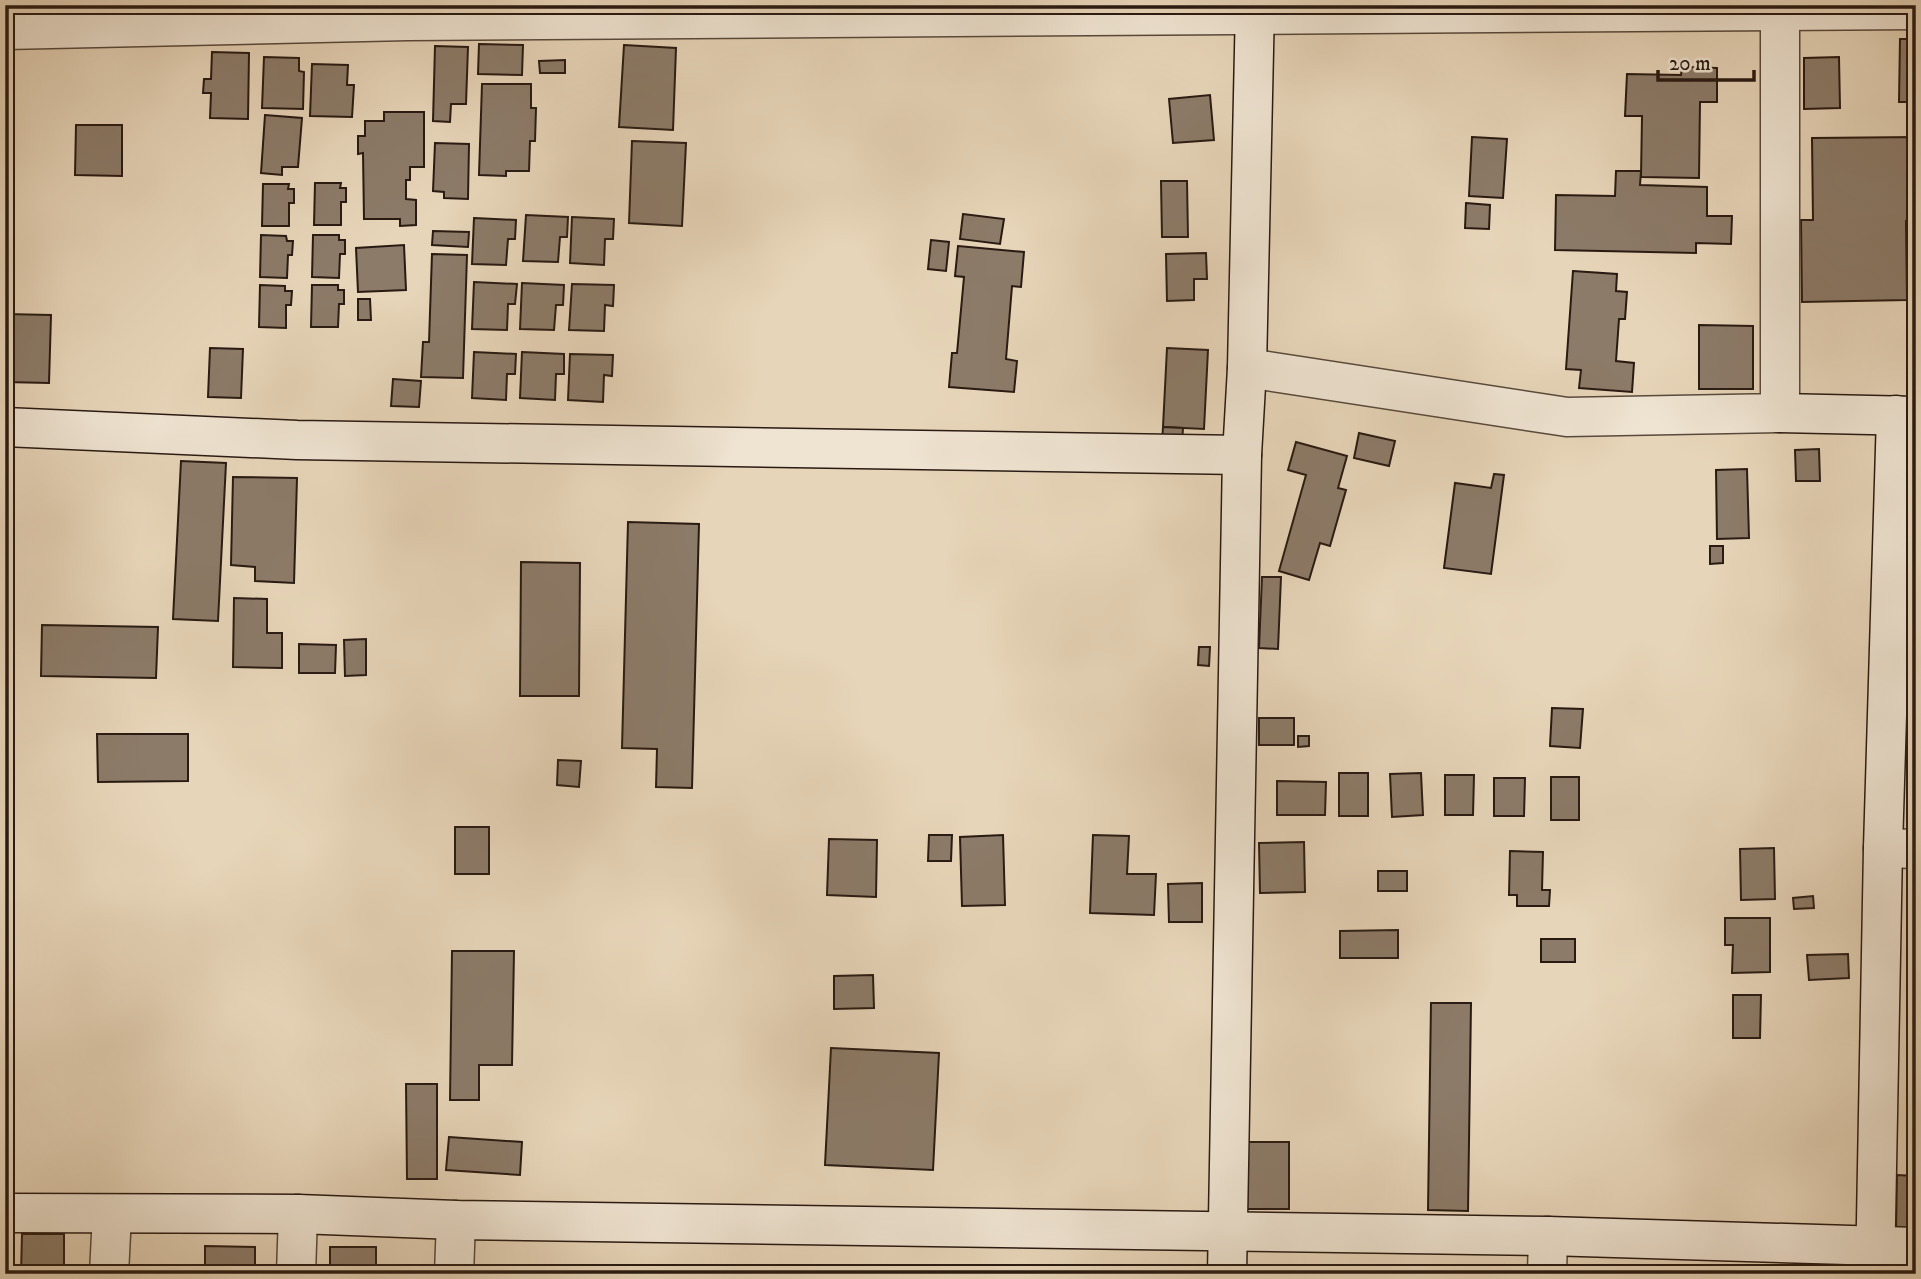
<svg xmlns="http://www.w3.org/2000/svg" width="1921" height="1279" viewBox="0 0 1921 1279" font-family="'IM FELL DW Pica',serif">
<style>
.building{fill:#8c7b69;stroke:#291a12;stroke-width:2}
.lines{fill:none;stroke-linecap:round;stroke-linejoin:round}
.street-casing{stroke:#58493c;stroke-width:41}
.secondary-casing{stroke:#291a12;stroke-width:41}
.street{stroke:#efe4d2;stroke-width:38}
.secondary{stroke:#efe4d2;stroke-width:38}
</style>
<rect width="100%" height="100%" fill="#e7d5b9"/>
<filter id="stains"><feTurbulence type="fractalNoise" baseFrequency=".00286" numOctaves="4"/><feColorMatrix values="0 0 0 0 .2 0 0 0 0 .09 0 0 0 0 .02 0 0 0 .5 -.17"/></filter>
<radialGradient id="worn" r=".72"><stop offset=".6" stop-color="#630" stop-opacity="0"/><stop offset="1" stop-color="#630" stop-opacity=".3"/></radialGradient>
<g class="building">
<polygon points="1900,39 1916,39 1916,102 1899,102"/>
<polygon points="479,44 523,45 522,75 478,74"/>
<polygon points="624,45 676,48 673,130 619,127"/>
<polygon points="435,46 468,47 466,104 451,104 450,122 433,121"/>
<polygon points="212,52 249,53 248,119 210,118 211,93 203,93 204,79 211,79"/>
<polygon points="264,57 299,58 299,71 304,72 303,109 262,108"/>
<polygon points="1839,57 1840,108 1804,109 1804,58"/>
<polygon points="565,60 565,73 540,73 539,61"/>
<polygon points="312,64 348,65 347,85 354,85 352,117 310,116"/>
<polygon points="1682,67 1717,68 1717,102 1700,102 1699,178 1641,177 1642,116 1625,116 1627,74 1681,75"/>
<polygon points="482,84 531,84 531,108 536,108 535,141 530,141 529,171 506,171 506,176 479,175"/>
<polygon points="1210,95 1214,140 1173,143 1169,99"/>
<polygon points="384,112 424,112 424,167 410,167 410,180 406,180 406,199 416,200 416,225 400,226 400,219 364,219 363,153 358,154 358,136 365,136 365,121 384,121"/>
<polygon points="265,115 302,118 298,167 282,167 282,175 261,173"/>
<polygon points="76,125 122,125 122,176 75,175"/>
<polygon points="1472,137 1507,139 1503,198 1469,196"/>
<polygon points="1916,137 1916,220 1906,221 1907,300 1802,302 1801,220 1813,220 1812,138"/>
<polygon points="632,141 686,143 682,226 629,223"/>
<polygon points="435,143 469,144 468,199 444,198 444,192 433,191"/>
<polygon points="1616,171 1641,171 1640,185 1707,187 1707,216 1732,216 1731,244 1696,243 1696,253 1555,250 1556,195 1615,196"/>
<polygon points="1161,181 1187,181 1188,237 1162,237"/>
<polygon points="315,183 341,183 340,188 346,188 346,202 341,202 341,225 314,225"/>
<polygon points="263,184 289,184 288,189 294,189 294,203 289,203 289,226 262,226"/>
<polygon points="1466,203 1490,205 1489,229 1465,228"/>
<polygon points="963,214 1004,219 1000,244 960,239"/>
<polygon points="526,215 568,217 567,237 560,237 558,262 523,261"/>
<polygon points="572,217 614,219 613,239 605,239 604,265 570,263"/>
<polygon points="474,218 516,220 515,239 508,239 506,265 472,264"/>
<polygon points="433,231 469,232 468,247 432,245"/>
<polygon points="261,235 286,236 287,241 293,241 292,255 288,255 287,278 260,277"/>
<polygon points="313,235 339,235 339,240 345,240 345,254 340,254 339,278 312,277"/>
<polygon points="931,240 949,242 946,271 928,269"/>
<polygon points="404,245 406,290 358,292 356,248"/>
<polygon points="958,246 1024,252 1021,287 1012,286 1006,359 1017,361 1014,392 949,387 952,353 957,353 964,277 955,276"/>
<polygon points="1206,253 1207,279 1194,279 1194,300 1167,301 1166,254"/>
<polygon points="432,254 467,255 463,378 421,377 423,342 429,342"/>
<polygon points="1573,271 1617,274 1616,291 1627,292 1625,319 1619,319 1616,361 1634,363 1632,392 1579,388 1581,370 1566,369"/>
<polygon points="474,282 517,284 515,304 508,304 507,330 472,329"/>
<polygon points="522,283 564,285 563,305 556,305 554,330 520,329"/>
<polygon points="572,284 614,285 613,306 605,305 604,331 569,330"/>
<polygon points="260,285 285,286 285,291 292,291 291,305 286,305 286,328 259,327"/>
<polygon points="312,285 338,285 338,290 344,290 344,304 339,304 338,327 311,327"/>
<polygon points="358,299 370,299 371,320 358,320"/>
<polygon points="5,314 51,315 49,383 5,382"/>
<polygon points="1699,325 1753,326 1753,389 1699,389"/>
<polygon points="210,348 243,349 241,398 208,397"/>
<polygon points="1167,348 1208,350 1204,429 1163,427"/>
<polygon points="474,352 516,354 515,374 507,374 506,400 472,398"/>
<polygon points="522,352 564,354 564,374 556,374 555,400 520,398"/>
<polygon points="570,354 613,355 612,376 604,375 603,402 568,400"/>
<polygon points="393,379 421,381 419,407 391,406"/>
<polygon points="1163,427 1183,428 1182,444 1162,443"/>
<polygon points="1359,433 1395,441 1389,466 1354,458"/>
<polygon points="1296,442 1347,456 1338,488 1346,490 1330,546 1320,543 1309,580 1279,571 1306,475 1288,470"/>
<polygon points="1819,449 1820,481 1796,481 1795,450"/>
<polygon points="181,461 226,463 218,621 173,619"/>
<polygon points="1747,469 1749,538 1717,539 1716,470"/>
<polygon points="1494,474 1504,475 1491,574 1444,568 1455,483 1491,488"/>
<polygon points="233,477 297,478 294,583 255,581 255,567 231,565"/>
<polygon points="628,522 699,524 692,788 656,787 657,749 622,748"/>
<polygon points="1710,546 1723,546 1723,563 1710,564"/>
<polygon points="521,562 580,563 579,696 520,696"/>
<polygon points="1262,577 1281,577 1278,649 1259,648"/>
<polygon points="234,598 267,599 267,633 282,633 282,668 233,667"/>
<rect x="5" y="606" width="8" height="34"/>
<polygon points="42,625 158,627 156,678 41,676"/>
<polygon points="366,639 366,675 345,676 344,640"/>
<polygon points="299,644 336,645 335,673 299,673"/>
<polygon points="1199,647 1210,647 1209,666 1198,665"/>
<polygon points="1552,708 1583,709 1580,748 1550,746"/>
<rect x="1259" y="718" width="35" height="27"/>
<polygon points="97,734 188,734 188,781 98,782"/>
<polygon points="1298,736 1309,736 1309,746 1298,747"/>
<polygon points="558,760 581,761 579,787 557,785"/>
<rect x="1339" y="773" width="29" height="43"/>
<polygon points="1421,773 1423,815 1392,817 1390,774"/>
<polygon points="1445,775 1474,775 1473,815 1445,815"/>
<rect x="1551" y="777" width="28" height="43"/>
<polygon points="1494,778 1525,778 1524,816 1494,816"/>
<polygon points="1277,781 1326,782 1325,815 1277,815"/>
<rect x="455" y="827" width="34" height="47"/>
<polygon points="929,835 952,835 951,861 928,861"/>
<polygon points="1003,835 1005,905 962,906 960,837"/>
<polygon points="1093,835 1129,836 1127,874 1156,874 1154,915 1090,913"/>
<polygon points="829,839 877,840 876,897 827,895"/>
<polygon points="1304,842 1305,892 1260,893 1259,843"/>
<polygon points="1774,848 1775,899 1741,900 1740,849"/>
<polygon points="1510,851 1543,852 1542,890 1550,890 1549,906 1517,906 1517,895 1509,895"/>
<rect x="1378" y="871" width="29" height="20"/>
<polygon points="1202,883 1202,922 1169,922 1168,884"/>
<polygon points="1813,896 1814,908 1794,909 1793,898"/>
<polygon points="1725,918 1770,918 1770,972 1732,973 1733,945 1725,945"/>
<polygon points="1398,930 1398,958 1340,958 1340,931"/>
<rect x="1541" y="939" width="34" height="23"/>
<polygon points="452,951 514,951 512,1065 479,1065 479,1100 450,1100"/>
<polygon points="1848,954 1849,978 1809,980 1807,955"/>
<polygon points="873,975 874,1008 834,1009 834,976"/>
<polygon points="1733,995 1761,995 1760,1038 1733,1038"/>
<polygon points="1431,1003 1471,1003 1468,1211 1428,1210"/>
<polygon points="831,1048 939,1053 933,1170 825,1165"/>
<polygon points="406,1084 437,1084 437,1179 407,1179"/>
<rect x="1911" y="1116" width="5" height="30"/>
<polygon points="449,1137 522,1142 520,1175 446,1170"/>
<polygon points="1248,1142 1289,1142 1289,1209 1247,1209"/>
<polygon points="1897,1175 1916,1176 1916,1231 1896,1230"/>
<polygon points="22,1234 64,1234 64,1274 21,1274"/>
<polygon points="205,1246 255,1247 255,1274 205,1274"/>
<rect x="330" y="1247" width="46" height="27"/>
</g>
<g class="lines">
<defs>
<g id="street">
<polyline points="5,30 408,21 1916,10"/>
<polyline points="1247,368 1567,417 1780,413 1780,5"/>
<polyline points="1883,848 1916,849"/>
<polyline points="109,1274 112,1214"/>
<polyline points="296,1274 298,1214"/>
<polyline points="454,1274 456,1220"/>
<polyline points="1547,1274 1548,1236"/>
</g>
<g id="secondary">
<polyline points="1780,413 1916,416"/>
<polyline points="5,427 297,440 1242,455"/>
<polyline points="5,1213 298,1214 456,1220 1548,1236 1916,1247"/>
<polyline points="1227,1274 1242,455 1247,368 1255,5"/>
<polyline points="1875,1274 1883,848 1896,415"/>
</g>
</defs>
<use href="#street" class="street-casing"/>
<use href="#secondary" class="secondary-casing"/>
<use href="#street" class="street"/>
<use href="#secondary" class="secondary"/>
</g>
<rect width="1921" height="1279" fill="none" stroke="#e7d5b9" stroke-width="28"/>
<rect x="7" y="7" width="1907" height="1265" fill="none" stroke="#291a12" stroke-width="3.5"/>
<rect x="14" y="14" width="1893" height="1251" fill="none" stroke="#291a12" stroke-width="2"/>
<path d="M1658 70v10h96v-10" fill="none" stroke="#291a12" stroke-width="3.5"/>
<text x="1669" y="70" font-size="21" fill="#291a12" stroke="#efe4d2" stroke-width="5" paint-order="stroke">20 m</text>
<rect width="100%" height="100%" filter="url(#stains)"/>
<rect width="100%" height="100%" fill="url(#worn)"/>
</svg>
